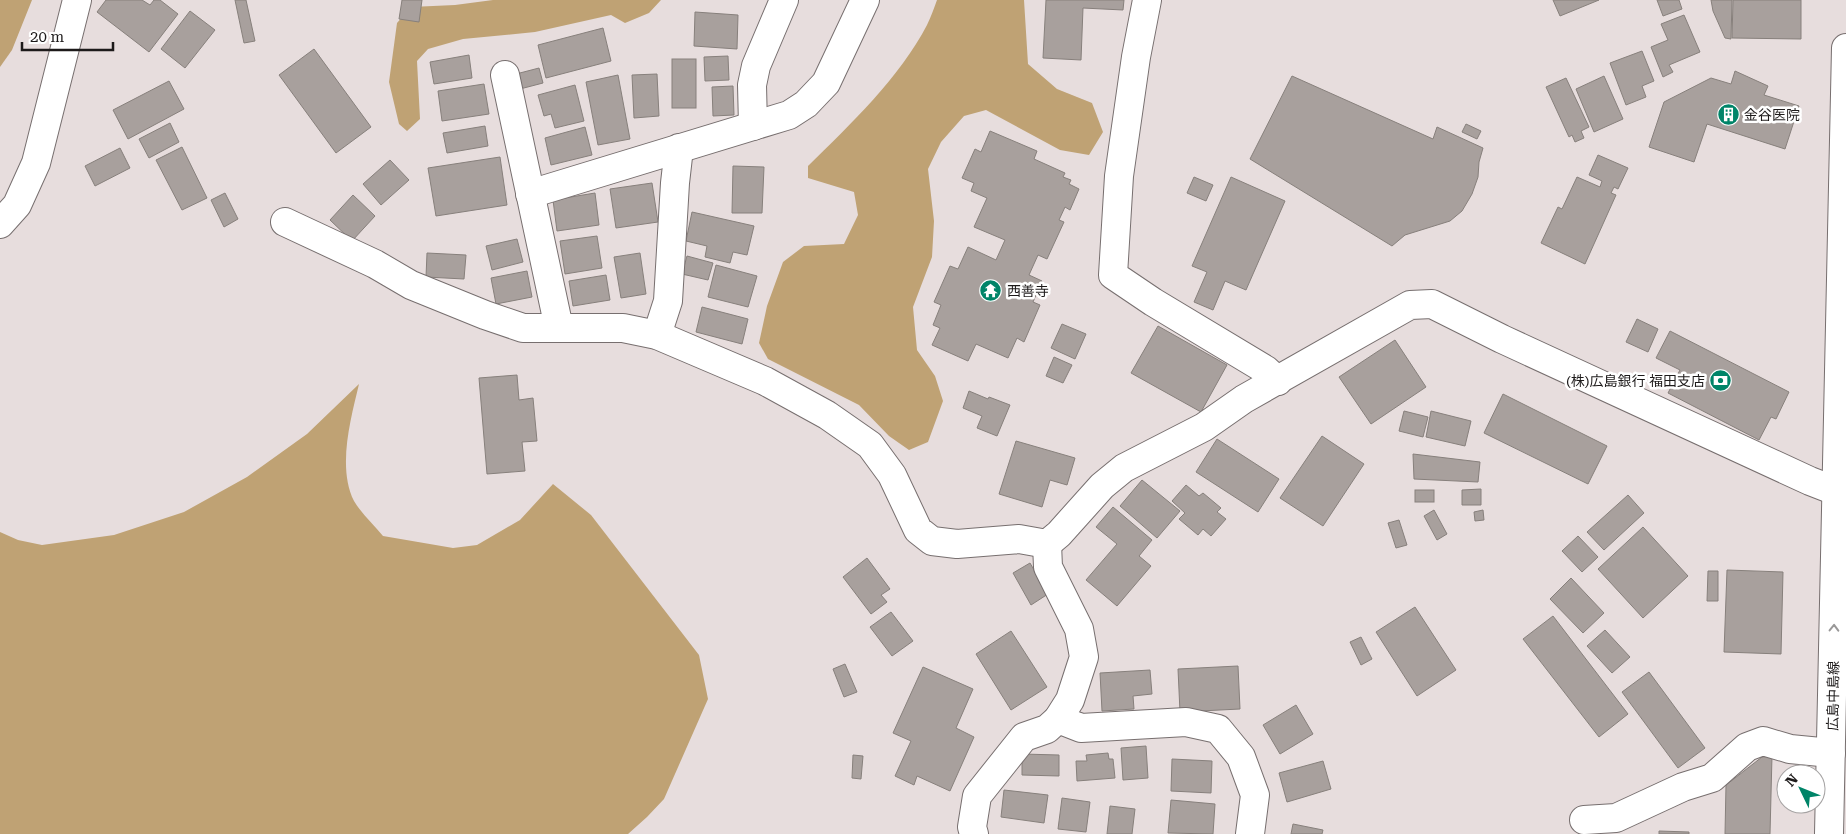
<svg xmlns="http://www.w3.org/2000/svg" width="1846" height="834" viewBox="0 0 1846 834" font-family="'Roboto Serif','Noto Sans JP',serif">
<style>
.forest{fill:#bfa274}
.building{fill:#a8a09d;stroke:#87807c}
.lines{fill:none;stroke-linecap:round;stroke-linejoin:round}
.minor-casing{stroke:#776f6f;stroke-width:30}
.major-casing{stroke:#776f6f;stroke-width:30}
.minor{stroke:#fff;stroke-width:28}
.major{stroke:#fff;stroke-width:28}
.oneway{stroke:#999898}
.labels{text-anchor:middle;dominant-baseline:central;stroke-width:5;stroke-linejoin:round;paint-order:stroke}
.poi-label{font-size:14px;fill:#1d1a1a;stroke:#fff;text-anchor:start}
.street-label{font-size:14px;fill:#1d1a1a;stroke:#fff}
</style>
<rect width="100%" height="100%" fill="#e7dddd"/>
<g class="forest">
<polygon points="0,0 32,0 12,50 0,67"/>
<polygon points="493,0 661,0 649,13 625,23 611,15 535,32 463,39 428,49 417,61 420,119 407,131 399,124 389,82 397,23 411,7 455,5"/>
<path d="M937 0H1024L1028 64 1057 89 1092 103 1103 132 1089 155 1060 150 986 110 964 116 941 142 928 169 934 221 932 257 913 307 917 350 935 376 943 401 928 442 909 450 889 436 859 405 768 359 759 343 767 306 783 262 804 246 844 244 858 215 854 192 808 178V166C850 125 900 77 927 25 931 17 934 8 937 0Z"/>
<path d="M359 384C351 418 337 467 354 501 361 513 374 525 383 536L453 548 477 545 520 520 553 484 591 515 699 655 708 699 664 799 647 817 628 834H0V532L18 540 42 545 114 535 184 512 247 477 307 434Z"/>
</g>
<g class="building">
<polygon points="106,0 142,0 150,5 154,0 160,0 178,14 149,52 97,12"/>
<polygon points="235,0 246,0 255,41 244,43"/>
<polygon points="402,0 422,0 419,22 399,19"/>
<polygon points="1046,0 1124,0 1123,10 1083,8 1081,60 1043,58"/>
<polygon points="1553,0 1599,0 1560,16"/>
<polygon points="1657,0 1679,0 1682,9 1663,16"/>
<polygon points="1711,0 1732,0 1731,39 1725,38 1713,11"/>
<polygon points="1733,0 1801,0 1801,39 1732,38"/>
<polygon points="190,11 215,30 185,68 161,49"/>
<polygon points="695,12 738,15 737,49 694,46"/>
<polygon points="1684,15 1700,52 1669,65 1673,72 1663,77 1651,47 1668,40 1661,24"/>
<polygon points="603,28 611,61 546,78 538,45"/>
<polygon points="314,49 371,127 336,153 279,75"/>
<polygon points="1642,51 1654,81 1642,86 1646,97 1626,105 1610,63"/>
<polygon points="469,55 472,78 434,84 430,62"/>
<polygon points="728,56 729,80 705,81 704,57"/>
<rect x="672" y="59" width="24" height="49"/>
<polygon points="539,68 543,83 520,89 516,74"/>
<polygon points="1735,71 1768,86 1764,95 1799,106 1785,149 1707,124 1694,162 1649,147 1664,102 1711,78 1731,84"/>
<polygon points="657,74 659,116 634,118 632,75"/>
<polygon points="618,75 630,139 598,145 586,82"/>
<polygon points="1292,76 1433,139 1437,127 1483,148 1479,162 1478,177 1472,194 1462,211 1450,221 1405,235 1392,246 1250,159"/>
<polygon points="1604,76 1623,119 1594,132 1576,89"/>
<polygon points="1566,78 1589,127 1581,131 1584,138 1575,142 1572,135 1569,137 1546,87"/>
<polygon points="169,81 184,109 128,139 113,110"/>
<polygon points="484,84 489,114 442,121 438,91"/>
<polygon points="575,85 584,121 555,128 551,114 544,116 538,95"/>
<polygon points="733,86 734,115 713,116 712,87"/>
<polygon points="170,123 179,142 149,158 139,139"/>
<polygon points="1466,124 1481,131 1477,139 1462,132"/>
<polygon points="485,126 488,146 447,153 443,133"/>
<polygon points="585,127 592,155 551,165 545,138"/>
<polygon points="990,131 1037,151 1034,159 1065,173 1063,177 1071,180 1069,184 1079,189 1070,210 1065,207 1059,220 1064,222 1047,259 1038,255 1029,275 1042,281 1033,302 1040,305 1024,342 1017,338 1008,358 976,344 968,361 932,345 940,328 933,325 941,305 934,302 950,266 958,269 968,247 996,260 1005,240 974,227 987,198 971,191 974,183 962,178 975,149 981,152"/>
<polygon points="182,147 207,198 182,210 156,160"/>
<polygon points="120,148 130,168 95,186 85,166"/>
<polygon points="1598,155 1628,168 1618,189 1614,187 1611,193 1616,195 1585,264 1541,243 1558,207 1562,209 1577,177 1600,187 1602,181 1589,175"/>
<polygon points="500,157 507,205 436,216 428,168"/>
<polygon points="390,160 409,180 381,205 363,184"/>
<polygon points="733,166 764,167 762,213 732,213"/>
<polygon points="1194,177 1213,185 1206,201 1187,193"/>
<polygon points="1231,177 1285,201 1246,290 1225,281 1213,310 1194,302 1207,272 1192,266"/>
<polygon points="652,183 658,222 616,228 610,189"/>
<polygon points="225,193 238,219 224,227 211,200"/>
<polygon points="595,193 599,225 557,231 553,200"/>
<polygon points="353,195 375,216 352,241 330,220"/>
<polygon points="692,212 754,226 747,255 733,252 730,263 705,257 707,246 686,241"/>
<polygon points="597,236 602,268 565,274 560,241"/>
<polygon points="517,239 523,262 492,270 486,246"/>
<polygon points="427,253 466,255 464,279 426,277"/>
<polygon points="640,253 646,294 621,298 614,257"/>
<polygon points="687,256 713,263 708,280 682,274"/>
<polygon points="716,265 757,276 748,307 708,297"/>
<polygon points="527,271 532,297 496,304 491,278"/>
<polygon points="606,275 610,300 573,306 569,281"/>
<polygon points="702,307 748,319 742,344 696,332"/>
<polygon points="1637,319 1658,329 1648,352 1626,342"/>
<polygon points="1062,324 1086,334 1075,359 1051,348"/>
<polygon points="1158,326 1227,365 1201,412 1131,373"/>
<polygon points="1670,331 1789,392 1776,419 1771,417 1759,440 1668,393 1680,370 1656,358"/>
<polygon points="1395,340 1426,387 1371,424 1339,377"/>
<polygon points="1054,357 1072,365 1063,383 1046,376"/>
<polygon points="517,375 519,400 533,398 537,441 522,442 525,471 487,474 479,378"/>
<polygon points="969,391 988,399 989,397 1010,405 997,436 977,428 982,416 963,408"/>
<polygon points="1503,394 1607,446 1588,484 1484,433"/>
<polygon points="1404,411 1428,417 1423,437 1399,431"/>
<polygon points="1431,411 1471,421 1465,446 1426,437"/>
<polygon points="1322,436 1364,464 1323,526 1280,498"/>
<polygon points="1217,439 1279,479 1258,512 1196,472"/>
<polygon points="1016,441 1075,458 1067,485 1050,480 1042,507 999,494"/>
<polygon points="1413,454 1480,462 1478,482 1414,479"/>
<polygon points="1142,480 1180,511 1157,538 1120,506"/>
<polygon points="1186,485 1199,496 1203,493 1221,508 1217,512 1226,519 1211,536 1203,529 1198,535 1179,519 1185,513 1172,501"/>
<polygon points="1481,489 1481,505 1462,505 1462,490"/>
<rect x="1415" y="490" width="19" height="12"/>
<polygon points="1628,495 1644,513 1604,550 1587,532"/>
<polygon points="1113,507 1152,540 1139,556 1151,566 1117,606 1086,580 1117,544 1096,527"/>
<polygon points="1434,510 1447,534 1437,540 1424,516"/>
<polygon points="1483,510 1484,520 1475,521 1474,512"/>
<polygon points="1399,520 1407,545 1396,548 1388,523"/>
<polygon points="1643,527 1688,576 1643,618 1598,569"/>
<polygon points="1578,536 1598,557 1582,572 1562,551"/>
<polygon points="867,558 890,589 881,595 887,602 871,614 843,577"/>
<polygon points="1030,563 1048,594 1031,605 1013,573"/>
<polygon points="1727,570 1783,572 1781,654 1724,652"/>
<polygon points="1708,571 1718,571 1718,601 1707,601"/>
<polygon points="1571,578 1604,613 1583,633 1550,599"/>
<polygon points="1415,607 1456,670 1417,696 1376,632"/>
<polygon points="891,612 913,641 892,656 870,627"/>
<polygon points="1553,616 1628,714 1599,737 1523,639"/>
<polygon points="1605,630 1630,657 1612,673 1587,646"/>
<polygon points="1011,631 1047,687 1011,710 976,654"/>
<polygon points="1361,637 1372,659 1361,665 1350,642"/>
<polygon points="845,664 857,692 844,697 833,669"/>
<polygon points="1238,666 1240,709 1180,712 1178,669"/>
<polygon points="923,667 973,689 956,728 974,737 950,791 917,776 914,785 895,776 911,741 893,733"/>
<polygon points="1150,670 1152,694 1133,696 1134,709 1102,711 1100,673"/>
<polygon points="1649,672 1705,748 1678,768 1622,692"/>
<polygon points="1296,705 1313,734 1280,754 1263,725"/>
<polygon points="1146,746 1148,778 1123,780 1121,748"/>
<polygon points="1108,753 1109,759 1113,759 1115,778 1077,781 1076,761 1087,761 1086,755"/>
<polygon points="1022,754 1059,755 1059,776 1022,775"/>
<polygon points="853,755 863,756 861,779 852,778"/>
<polygon points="1772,756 1770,834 1725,834 1726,785 1762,757"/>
<polygon points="1172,759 1212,761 1211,793 1171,791"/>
<polygon points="1323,761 1331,789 1287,802 1279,773"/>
<polygon points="1004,790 1048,795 1044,823 1001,817"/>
<polygon points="1062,798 1090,802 1086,832 1058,829"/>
<polygon points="1171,800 1215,804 1213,834 1168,833"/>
<polygon points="1110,806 1135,809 1132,834 1107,834"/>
<polygon points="1293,824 1323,830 1322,834 1291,834"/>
<polygon points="1659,831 1689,832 1689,834 1659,834"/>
</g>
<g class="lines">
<defs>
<g id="minor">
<polyline points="1147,0 1136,57 1119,176 1113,275 1153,302 1266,370 1278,381"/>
<polyline points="505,75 559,328"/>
<polyline points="753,126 752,85 756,66 784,0"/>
<polyline points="530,194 789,115 806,104 826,83 865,0"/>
<polyline points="285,222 375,264 411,285 485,315 523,328 623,328 657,335 765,381 827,415 870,445 892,475 918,530 932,541 957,544 1019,539 1047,544 1059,534 1102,486 1124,468 1204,427 1244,399 1410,305 1432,304 1502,339 1810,481 1846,495"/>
<polyline points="0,224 17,205 36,163 77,0"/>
<polyline points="657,335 668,301 675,183 679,148"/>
<polyline points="1058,719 1081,728 1186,722 1218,729 1241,757 1255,795 1250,834"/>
<polyline points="1584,820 1616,818 1683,787 1712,778 1747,747 1763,741 1790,749 1831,753"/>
<polyline points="974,834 972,827 977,796 1024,737 1047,729 1058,719 1070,700 1084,657 1079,629 1048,567 1047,544"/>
</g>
<polyline id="major" points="1829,834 1846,48"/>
</defs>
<use href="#minor" class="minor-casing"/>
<use href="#major" class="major-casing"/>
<use href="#minor" class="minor"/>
<use href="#major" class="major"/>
</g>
<defs><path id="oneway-chevron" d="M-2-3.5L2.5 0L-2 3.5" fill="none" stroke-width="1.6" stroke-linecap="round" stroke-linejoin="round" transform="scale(1.25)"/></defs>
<use class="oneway" href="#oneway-chevron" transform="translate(1834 628) rotate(-89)"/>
<defs>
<symbol id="building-disc" viewBox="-11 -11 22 22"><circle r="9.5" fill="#008468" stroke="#fff"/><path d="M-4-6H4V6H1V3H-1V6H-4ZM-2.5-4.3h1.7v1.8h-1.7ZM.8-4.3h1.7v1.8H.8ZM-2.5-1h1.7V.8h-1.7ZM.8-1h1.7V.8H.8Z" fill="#fff"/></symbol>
<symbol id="temple-disc" viewBox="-11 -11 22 22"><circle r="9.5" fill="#008468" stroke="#fff"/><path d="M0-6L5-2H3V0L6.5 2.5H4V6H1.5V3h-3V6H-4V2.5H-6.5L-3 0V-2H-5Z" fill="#fff"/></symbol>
<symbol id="bank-disc" viewBox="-11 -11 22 22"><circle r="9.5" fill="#008468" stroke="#fff"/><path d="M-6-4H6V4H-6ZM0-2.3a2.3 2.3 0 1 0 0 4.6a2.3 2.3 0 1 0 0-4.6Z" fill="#fff"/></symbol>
</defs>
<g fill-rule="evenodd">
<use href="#building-disc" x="1716" y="102" width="25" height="25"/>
<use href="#temple-disc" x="978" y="278" width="25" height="25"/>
<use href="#bank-disc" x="1708" y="368" width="25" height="25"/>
</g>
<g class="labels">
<g class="poi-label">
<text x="1744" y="115">金谷医院</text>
<text x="1007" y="291">西善寺</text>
<text x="1705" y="381" text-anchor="end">(株)広島銀行 福田支店</text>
</g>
<g class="street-label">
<text transform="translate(1833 696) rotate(-89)">広島中島線</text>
</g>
</g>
<g transform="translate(1801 789) rotate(313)"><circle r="24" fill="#ffffff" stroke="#a5a3a3"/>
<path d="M0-4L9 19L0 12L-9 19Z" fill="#008468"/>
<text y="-8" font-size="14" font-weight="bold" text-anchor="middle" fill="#1d1a1a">N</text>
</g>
<path d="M22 42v8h91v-8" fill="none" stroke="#1d1a1a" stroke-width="2.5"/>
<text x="30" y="42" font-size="15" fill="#1d1a1a" stroke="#ffffff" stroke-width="4" paint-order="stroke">20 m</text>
</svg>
